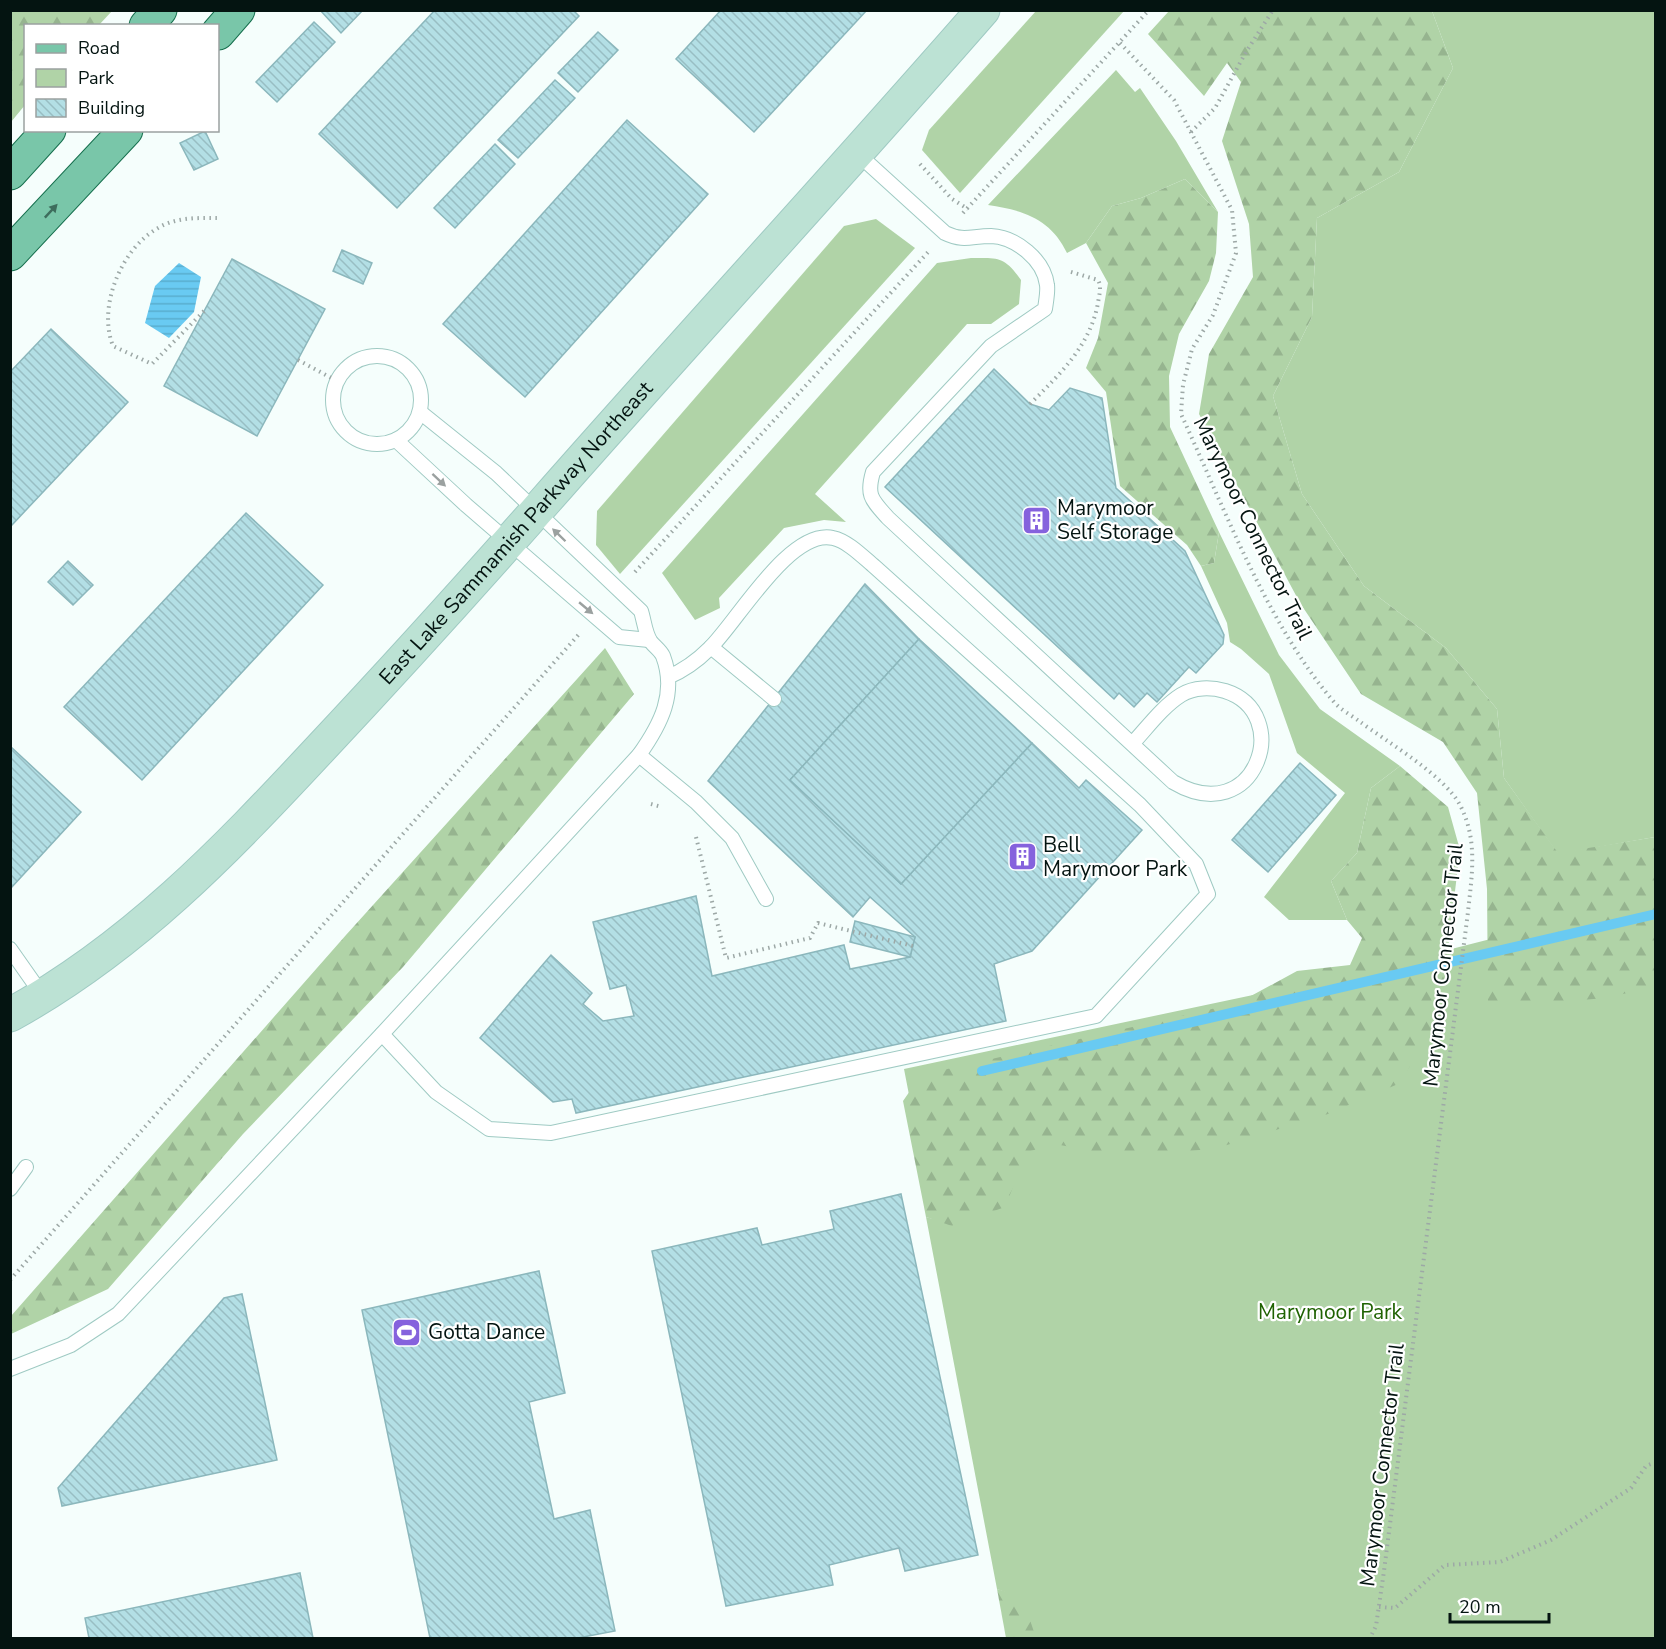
<svg xmlns="http://www.w3.org/2000/svg" width="1666" height="1649" viewBox="0 0 1666 1649" font-family="'Nunito Sans',sans-serif">
<style>
.green{fill:#b0d3a7}
.forest{fill:url(#forest-firs)}
.water{fill:url(#water-rules)}
.lines{fill:none;stroke-linecap:round;stroke-linejoin:round}
.stream{stroke:#69caf2;stroke-width:10}
.building{fill:url(#building-back-hatch);stroke:#8bb7bc;stroke-width:1.5}
.service-casing{stroke:#9fcac3;stroke-width:16}
.secondary-casing{stroke:#9fcac3;stroke-width:35}
.primary-casing{stroke:#166f4e;stroke-width:35}
.path{stroke:#9da8a6;stroke-width:4;stroke-dasharray:1.5 4.5;stroke-linecap:butt}
.service{stroke:#fff;stroke-width:14}
.secondary{stroke:#bce2d4;stroke-width:33}
.primary{stroke:#79c6a9;stroke-width:33}
.oneway{fill:#3e6d5d}
.oneway2{fill:#9ba1a0}
.labels{text-anchor:middle;dominant-baseline:central;stroke-width:4.5;stroke-linejoin:round;paint-order:stroke}
.poi-label{font-size:21px;fill:#041411;stroke:#fff;text-anchor:start}
.street-label{font-size:21px;fill:#041411;stroke:#fff}
.park-label{font-size:21px;fill:#1f6202;stroke:#fff}
</style>
<defs>
<pattern id="forest-firs" width="22" height="20" patternUnits="userSpaceOnUse" patternTransform="scale(1.5)"><rect width="22" height="20" fill="#b0d3a7"/><path d="M5 1l3.5 6h-7zM16 11l3.5 6h-7z" fill="#96b48f"/></pattern>
<pattern id="water-rules" width="6" height="5" patternUnits="userSpaceOnUse" patternTransform="scale(1.5)"><rect width="6" height="5" fill="#69caf2"/><path d="M0 2.5h6" fill="none" stroke="#59adce"/></pattern>
<pattern id="building-back-hatch" width="6" height="6" patternUnits="userSpaceOnUse" patternTransform="scale(1.5)"><rect width="6" height="6" fill="#b3dfe5"/><path d="M-1 5l2 2M0 0l6 6M5-1l2 2" fill="none" stroke="#98bec3"/></pattern>
</defs>
<rect width="100%" height="100%" fill="#f5fefc"/>
<g class="green">
<polygon points="1036,11 1124,11 960,193 922,150 929,130"/>
<polygon points="1432,11 1655,11 1655,837 1558,854 1504,778 1497,709 1446,648 1364,586 1302,494 1273,396 1312,317 1317,218 1399,172 1453,68"/>
<path d="M1116 70 1135 92 1140 88 1176 141 1218 212 1185 179 1141 198 1112 206 1086 243 1067 253C1051 219 1023 210 988 205Z"/>
<polygon points="876,219 915,248 620,574 596,545 597,511 844,226"/>
<path d="M971 258C999 258 1004 256 1021 280L1019 304 991 324H967L815 494 846 522 824 520 784 528 719 598 720 608 695 620 662 573 937 263Z"/>
<polygon points="1219,532 1279,655 1320,709 1400,766 1371,788 1357,853 1331,881 1347,920 1289,920 1264,897 1345,793 1297,753 1269,674 1241,649 1230,642 1227,623 1201,566 1214,563"/>
<polygon points="1655,897 1655,1638 1014,1638 1005,1592 997,1589 926,1217 933,1219 904,1069 1361,972"/>
</g>
<g class="forest">
<polygon points="11,10 112,11 99,25 26,26 25,105 11,122"/>
<polygon points="1169,11 1432,11 1453,68 1399,172 1317,218 1312,317 1273,396 1302,494 1364,586 1446,648 1497,709 1504,778 1558,853 1655,837 1655,986 1607,998 1488,1007 1487,889 1477,793 1443,742 1361,694 1300,603 1199,414 1209,354 1253,277 1249,224 1222,141 1241,82 1227,63 1204,96 1148,34"/>
<polygon points="1185,179 1218,212 1216,253 1209,281 1179,334 1169,376 1170,427 1219,532 1214,563 1201,566 1187,545 1120,486 1106,392 1086,368 1098,338 1108,283 1086,243 1112,206 1141,198"/>
<polygon points="605,648 634,694 403,967 243,1134 108,1289 11,1334 11,1316 346,935"/>
<polygon points="1400,766 1448,807 1460,850 1439,1023 1398,1084 1328,1114 1217,1148 1128,1158 1055,1144 1027,1152 1005,1207 952,1226 926,1217 903,1101 921,1075 1238,1003 1297,971 1350,965 1362,938 1347,920 1331,881 1357,853 1371,788"/>
<polygon points="997,1589 1022,1596 1036,1638 1006,1638"/>
</g>
<polygon class="water" points="179,263 201,277 194,312 169,338 145,323 155,286"/>
<g class="lines">
<polyline class="stream" points="982,1071 1656,914"/>
</g>
<g class="building">
<polygon points="320,10 363,10 341,33"/>
<polygon points="435,10 573,10 579,16 397,208 319,134"/>
<polygon points="721,10 867,10 754,132 676,59"/>
<polygon points="314,22 335,42 277,102 256,82"/>
<polygon points="598,32 618,50 578,92 558,73"/>
<polygon points="555,80 575,98 518,158 498,140"/>
<polygon points="627,120 708,194 525,397 443,324"/>
<polygon points="205,131 218,159 194,170 180,143"/>
<polygon points="495,144 515,164 455,228 434,208"/>
<polygon points="342,250 372,263 363,284 333,271"/>
<polygon points="232,259 325,309 257,436 164,386"/>
<polygon points="51,329 128,402 10,527 10,372"/>
<polygon points="994,369 1030,404 1049,410 1070,388 1102,398 1116,488 1185,551 1224,635 1223,644 1196,673 1189,667 1157,702 1147,693 1134,707 1119,693 1114,699 885,487"/>
<polygon points="246,513 323,585 142,780 64,707"/>
<polygon points="68,561 93,585 73,605 48,582"/>
<polygon points="865,584 919,639 790,780 901,884 1032,743 1079,788 1086,780 1142,830 1032,951 994,964 1006,1021 576,1113 572,1099 553,1102 480,1038 551,955 592,993 583,1004 603,1021 634,1016 626,985 610,989 593,922 696,896 712,976 844,945 850,969 910,957 915,937 870,897 853,917 708,781"/>
<polygon points="919,639 1032,743 901,884 790,780"/>
<polygon points="10,746 81,812 10,889"/>
<polygon points="1300,763 1336,795 1268,872 1232,840"/>
<polygon points="855,921 915,937 910,957 850,942"/>
<polygon points="901,1194 978,1555 905,1571 899,1548 829,1565 833,1585 726,1606 652,1251 757,1228 762,1245 834,1229 830,1211"/>
<polygon points="539,1271 565,1393 529,1402 554,1519 590,1510 615,1631 578,1638 430,1638 362,1310"/>
<polygon points="242,1294 277,1460 62,1506 58,1488 224,1298"/>
<polygon points="300,1573 313,1638 89,1638 85,1618"/>
</g>
<g class="lines">
<defs>
<g id="service">
<path d="M858 154 945 233C964 242 971 236 991 236 1016 237 1044 260 1047 285 1048 292 1046 301 1045 309L991 346 873 472C866 496 872 500 888 518L1173 782C1256 831 1295 713 1225 691 1211 687 1194 687 1181 695 1162 707 1147 728 1132 744"/>
<circle cx="377" cy="400" r="44"/>
<polyline points="396,440 466,505 619,637 649,640"/>
<polyline points="711,647 774,699"/>
<polyline points="639,755 696,802 732,838 766,899"/>
<polyline points="10,949 43,996"/>
<path d="M382 1034 436 1092 489 1129 551 1133 1096 1016 1208 894 1196 864 1140 805 875 567C864 558 848 541 833 538 790 528 737 622 710 648 697 661 685 670 668 677"/>
<polyline points="10,1189 26,1167"/>
<path d="M10 1369 71 1345 118 1314 382 1034 639 755C661 724 677 693 663 656 660 650 655 647 651 642 645 634 644 620 641 611L496 473 420 412"/>
</g>
<g id="secondary">
<path id="s1" d="M10 1015C133 947 224 852 319 750 396 668 472 584 546 500 691 335 839 175 983 10"/>
</g>
<g id="primary">
<polyline points="146,26 160,10"/>
<polyline points="218,33 238,10"/>
<polyline points="10,173 49,130"/>
<polyline points="10,254 126,130"/>
</g>
</defs>
<use href="#service" class="service-casing"/>
<use href="#secondary" class="secondary-casing"/>
<use href="#primary" class="primary-casing"/>
<g class="path">
<path d="M1120 43 1174 100 1232 210 1236 253 1213 315 1192 349 1183 385 1181 414C1224 507 1267 624 1334 702 1341 710 1351 715 1359 721 1387 742 1444 775 1460 805 1478 840 1472 874 1468 912L1384 1571 1376 1626 1370 1638"/>
<polyline points="1191,132 1215,108 1246,52 1273,10"/>
<polyline points="920,164 952,199 968,209"/>
<polyline points="963,213 1149,10"/>
<path d="M204 311 152 364 113 346C97 306 122 248 158 228 176 217 197 218 217 218"/>
<polyline points="298,360 337,381"/>
<path d="M1030 404C1060 374 1090 346 1098 303 1099 295 1102 287 1098 280L1068 271"/>
<polyline points="635,572 930,250"/>
<polyline points="651,804 662,807"/>
<polyline points="696,837 726,958 810,938 818,923 913,946"/>
<polyline points="10,1280 580,633"/>
<polyline points="1379,1607 1395,1608 1445,1565 1500,1562 1551,1540 1631,1488 1646,1466 1656,1462"/>
</g>
<use href="#service" class="service"/>
<use href="#secondary" class="secondary"/>
<use href="#primary" class="primary"/>
</g>
<defs><path id="oneway-solid" d="M-6-.8H1V-3.2L6.5 0L1 3.2V.8H-6Z" transform="scale(1.5)"/></defs>
<use class="oneway" href="#oneway-solid" transform="translate(51 211) rotate(-47)"/>
<g class="oneway2">
<use href="#oneway-solid" transform="translate(439 480) rotate(43)"/>
<use href="#oneway-solid" transform="translate(559 535) rotate(-136)"/>
<use href="#oneway-solid" transform="translate(586 608) rotate(40)"/>
</g>
<defs>
<symbol id="building-square" viewBox="-11 -11 22 22"><rect x="-9" y="-9" width="18" height="18" rx="4" fill="#8562dd" stroke="#fff"/><path d="M-4-6H4V6H1V3H-1V6H-4ZM-2.5-4.3h1.7v1.8h-1.7ZM.8-4.3h1.7v1.8H.8ZM-2.5-1h1.7V.8h-1.7ZM.8-1h1.7V.8H.8Z" fill="#fff"/></symbol>
<symbol id="stadium-square" viewBox="-11 -11 22 22"><rect x="-9" y="-9" width="18" height="18" rx="4" fill="#8562dd" stroke="#fff"/><path d="M0-5a6.5 5 0 1 0 0 10a6.5 5 0 1 0 0-10ZM-3.5-1.8h7v3.6h-7Z" fill="#fff"/></symbol>
</defs>
<g fill-rule="evenodd">
<use href="#building-square" x="1020" y="504" width="33" height="33"/>
<use href="#building-square" x="1006" y="840" width="33" height="33"/>
<use href="#stadium-square" x="390" y="1316" width="33" height="33"/>
</g>
<g class="labels">
<g class="poi-label">
<text x="1057" y="508">Marymoor<tspan x="1057" dy="24">Self Storage</tspan></text>
<text x="1043" y="845">Bell<tspan x="1043" dy="24">Marymoor Park</tspan></text>
<text x="428" y="1332">Gotta Dance</text>
</g>
<g class="street-label">
<text transform="translate(1253 528) rotate(64)">Marymoor Connector Trail</text>
<text stroke="none"><textPath href="#s1" startOffset="702">East Lake Sammamish Parkway Northeast</textPath></text>
<text transform="translate(1443 965) rotate(-84)">Marymoor Connector Trail</text>
<text transform="translate(1382 1465) rotate(-83)">Marymoor Connector Trail</text>
</g>
<g class="park-label">
<text x="1330" y="1312">Marymoor Park</text>
</g>
</g>
<rect width="1666" height="1649" fill="none" stroke="#041411" stroke-width="24"/>
<rect x="24" y="24" width="195" height="108" fill="#ffffff" stroke="#9ba1a0" stroke-width="1.5"/>
<rect x="36" y="44" width="30" height="9" fill="#79c6a9" stroke="#9ba1a0" stroke-width="1.5"/>
<text x="78" y="54" font-size="18" fill="#041411">Road</text>
<rect x="36" y="69" width="30" height="18" fill="#b0d3a7" stroke="#9ba1a0" stroke-width="1.5"/>
<text x="78" y="84" font-size="18" fill="#041411">Park</text>
<rect x="36" y="99" width="30" height="18" fill="url(#building-back-hatch)" stroke="#9ba1a0" stroke-width="1.5"/>
<text x="78" y="114" font-size="18" fill="#041411">Building</text>
<path d="M1450 1613v9h99v-9" fill="none" stroke="#041411" stroke-width="3"/>
<text x="1459" y="1613" font-size="18" fill="#041411" stroke="#ffffff" stroke-width="4.5" paint-order="stroke">20 m</text>
</svg>
